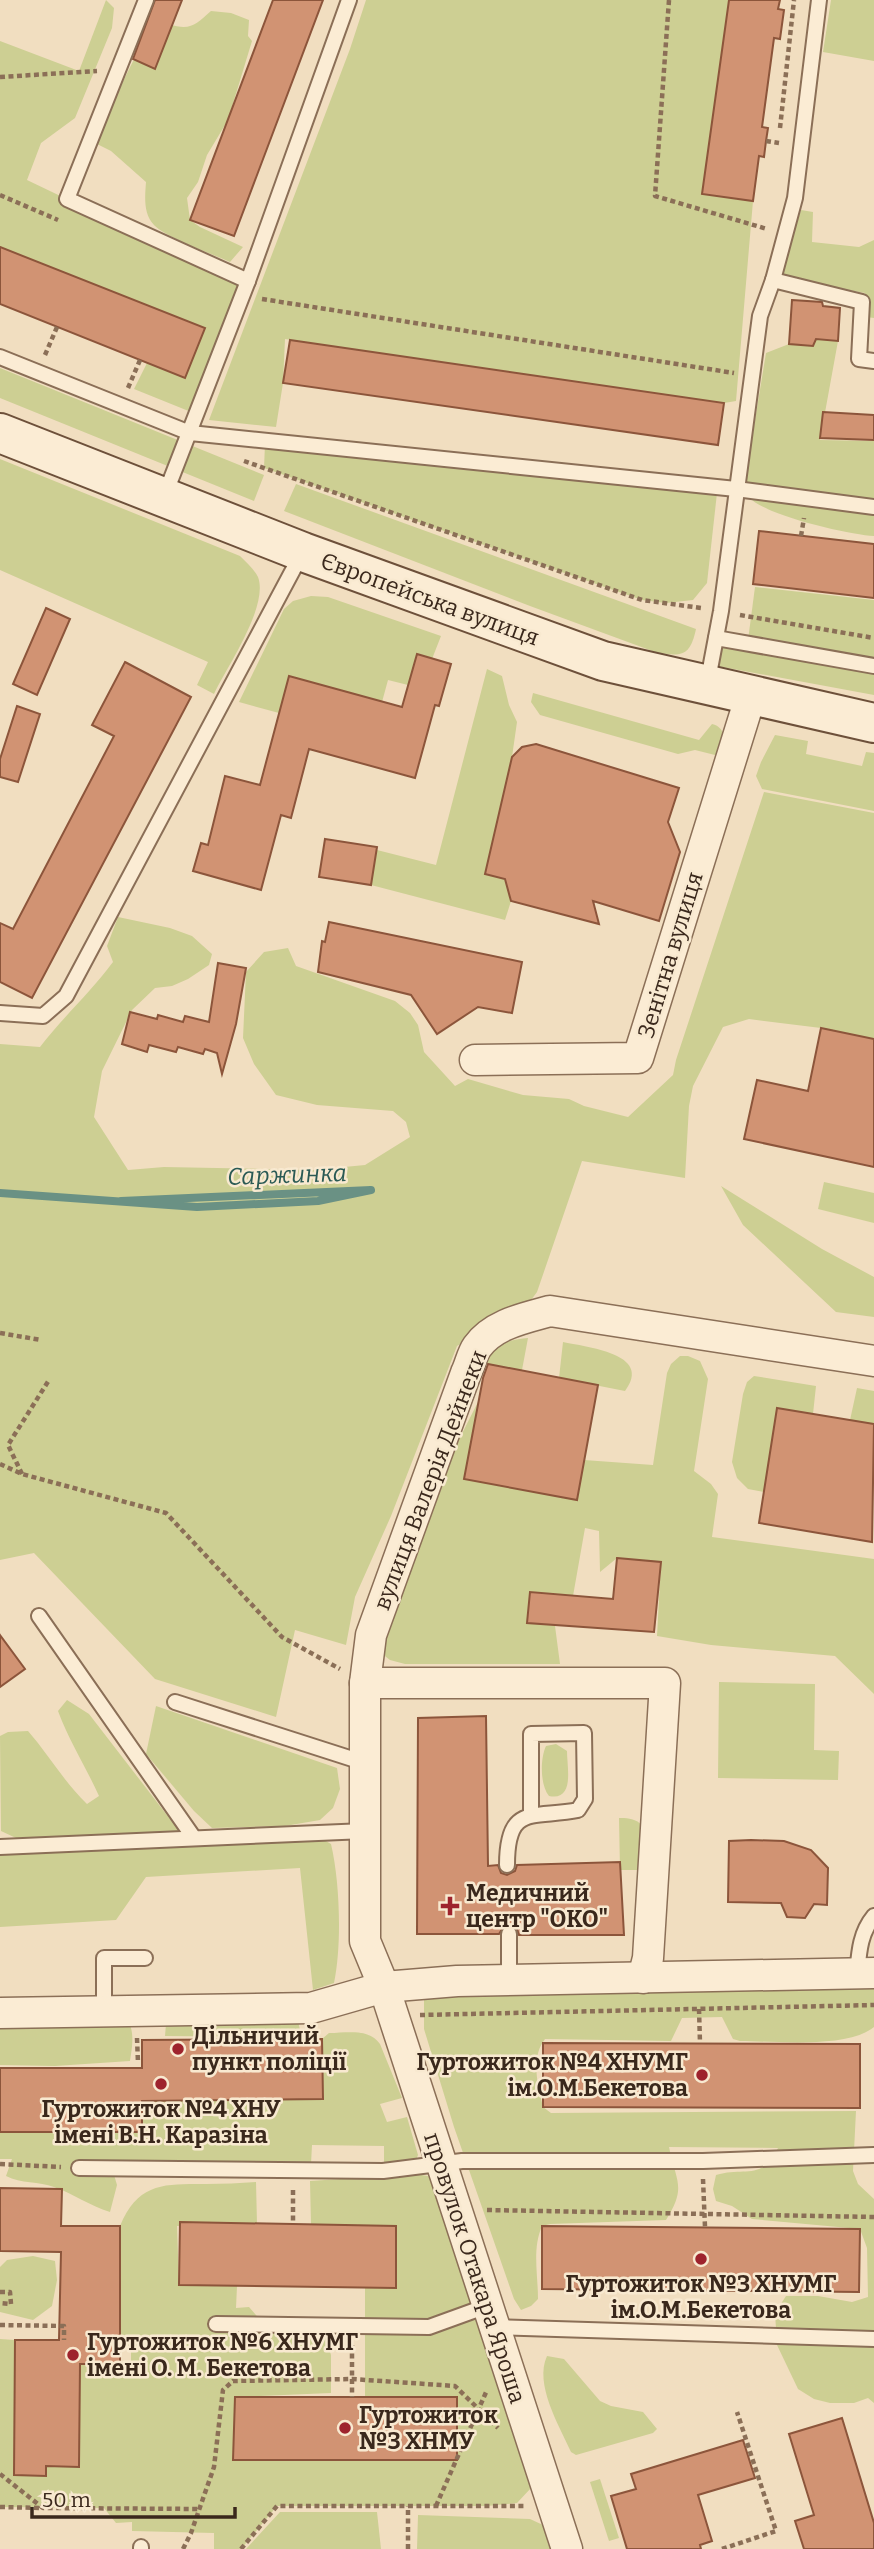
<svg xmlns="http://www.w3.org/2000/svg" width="874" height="2549" viewBox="0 0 874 2549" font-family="Bitter,serif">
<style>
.green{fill:#cdcf93}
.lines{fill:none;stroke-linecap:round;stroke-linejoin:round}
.stream{stroke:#6a9184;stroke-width:8}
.building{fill:#d19373;stroke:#8c553b;stroke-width:2}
.service-casing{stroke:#8b6f57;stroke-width:18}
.minor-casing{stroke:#8b6f57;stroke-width:33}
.secondary-casing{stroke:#6d503a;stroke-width:42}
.path{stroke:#8b6f57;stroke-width:4.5;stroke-dasharray:5 3.5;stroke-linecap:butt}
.service{stroke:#fbecd4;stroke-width:14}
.minor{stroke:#fbecd4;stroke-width:30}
.secondary{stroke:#fbecd4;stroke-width:38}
.poi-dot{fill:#9e232d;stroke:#f8e9d0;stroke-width:2.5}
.labels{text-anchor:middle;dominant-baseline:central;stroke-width:5;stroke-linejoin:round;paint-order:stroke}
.street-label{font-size:23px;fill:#3a281c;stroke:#f8e9d0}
.poi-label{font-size:23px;font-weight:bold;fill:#3a281c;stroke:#f8e9d0;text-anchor:start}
.water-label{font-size:24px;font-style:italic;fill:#2a5a54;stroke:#f8e9d0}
</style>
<rect width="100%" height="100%" fill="#f1dec0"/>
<g class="green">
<polygon points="106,0 114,8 112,28 75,118 41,143 27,180 242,283 191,412 134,389 147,363 205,328 0,247 0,41 79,71"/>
<polygon points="366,0 729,0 703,187 708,195 753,201 736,401 724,403 285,339 283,383 276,427 209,420 350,49"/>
<polygon points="831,0 874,0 874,61 823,52"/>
<path d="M211 11 231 13 249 20 248 36 252 41 228 120 207 155 198 182 187 198 190 220 200 227 243 247 230 262C212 254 167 238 154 225 143 214 145 196 146 182L111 151 97 144C102 127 130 63 140 50 149 41 159 33 168 24 191 31 195 25 211 11Z"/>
<polygon points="801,210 813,212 812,242 859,247 874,240 874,318 866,317 865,293 802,282 780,275"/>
<path d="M816 339 838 341 820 440 874 441V536C850 535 763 515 749 497 748 496 744 487 744 487L766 353 789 344 813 346Z"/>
<polygon points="0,368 264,475 254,501 0,398"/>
<polygon points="265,444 717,493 707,583 693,600 666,603 642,600 264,468"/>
<path d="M0 459 240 556C246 562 254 569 258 577 269 606 227 667 214 694L197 685 208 662 0 570Z"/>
<path d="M296 484 696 629C690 657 681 657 655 652L530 606 284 511Z"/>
<polygon points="755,587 874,600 874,662 748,640"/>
<polygon points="311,596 328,597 441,636 432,659 408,685 388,680 382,702 279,713 239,702 284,609 293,601"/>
<polygon points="723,645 874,668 874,695 717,666 720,649"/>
<polygon points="487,669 502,676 509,705 517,722 512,757 485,874 505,879 511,901 505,920 371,885 377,850 436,865"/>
<path d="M533 693 699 740 712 724C727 727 725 745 727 758L695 750 678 754 540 715 531 702Z"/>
<polygon points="775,735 808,741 806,754 862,766 866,752 874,753 874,811 762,789 756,776 761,762"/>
<path d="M764 792 874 813V1039L821 1028 749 1019 723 1027 693 1086 689 1106 685 1178 582 1161 537 1292 528 1304 457 1346 391 1516 355 1597 346 1645 295 1630 276 1717 155 1679 34 1553 0 1560V1044L40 1047C63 1017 91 992 113 962L107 946 118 917 170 928 192 936 212 954 209 965 188 979 172 986 155 988 132 1010 102 1071 94 1117 128 1170 164 1167 313 1170 365 1165 410 1137 406 1122 393 1111 317 1105 276 1095 254 1064 243 1038 246 972 264 952 288 948 296 966 395 1001 410 1013 418 1025 424 1052 455 1086 468 1079 523 1095 569 1099 584 1106 628 1117 673 1075 676 1060Z"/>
<polygon points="824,1182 874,1193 874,1223 818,1209"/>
<polygon points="721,1186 822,1249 874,1277 874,1317 836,1312 743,1225"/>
<path d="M528 1338 522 1370 486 1364C490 1345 510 1339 528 1338Z"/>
<path d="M563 1342C585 1347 654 1353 625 1391L559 1378Z"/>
<polygon points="680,1356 688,1356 700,1361 708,1379 694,1471 711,1484 718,1494 712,1537 874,1559 874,1694 835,1656 711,1645 657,1636 661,1562 617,1558 600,1572 599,1531 585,1528 573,1596 559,1595 555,1626 560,1664 405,1664 390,1660 381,1653 383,1629 439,1479 479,1400 464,1479 577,1500 584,1460 653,1465 667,1373 671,1364"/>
<polygon points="754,1376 816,1386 813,1414 777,1408 764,1492 748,1489 737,1478 732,1462 743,1394 747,1382"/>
<polygon points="857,1388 874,1391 874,1424 850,1420"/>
<polygon points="719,1682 815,1684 814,1750 839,1751 838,1780 718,1778"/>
<path d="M67 1700 89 1714 180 1832 127 1837 16 1838 1 1831 0 1736 8 1732 28 1731C49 1755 64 1782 87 1804L99 1796C86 1767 69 1741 58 1711Z"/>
<polygon points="156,1706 337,1768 340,1789 333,1808 320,1820 285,1826 212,1828 194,1811 146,1754"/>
<path d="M556 1744 567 1751C567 1768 575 1801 549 1796 540 1785 540 1759 546 1746Z"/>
<path d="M619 1818C656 1817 644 1845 641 1870H620Z"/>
<path d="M319 1837 331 1844C340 1882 342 1945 334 1983L313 1990 300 1868 146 1877 116 1920 0 1927V1853Z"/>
<path d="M869 1984 874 1988V2027C847 2049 775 2041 740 2041L733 2039 722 2017 682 2018 671 2041 545 2039C530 2058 538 2086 543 2107L551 2113 856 2111 853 2171 858 2184 874 2199V2403L868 2398 854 2403H830L814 2399 798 2389 777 2345 775 2313 786 2296H818L852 2302 868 2297 867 2248 860 2229 752 2219 732 2206 716 2201 713 2189 716 2175C745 2166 761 2182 778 2148L669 2147C676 2182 687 2187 666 2220L550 2224 542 2226C532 2249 538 2274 538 2299L531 2306 521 2310 514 2299 454 2127 424 2029V2000L441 1993Z"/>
<path d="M0 2019 128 2020C135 2034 132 2047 130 2061L55 2066 0 2065Z"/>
<polygon points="298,2021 300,2030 295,2036 287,2037 165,2036 166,2024"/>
<path d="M329 2033C347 2033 369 2028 380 2044L402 2098 380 2104 387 2122 407 2117 418 2155 416 2160 384 2164V2146L312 2145 311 2164 110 2161 117 2185 110 2212C90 2206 74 2194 54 2187 39 2181 21 2184 6 2176L12 2159H0V2132H142V2101L322 2099V2039Z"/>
<path d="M415 2174 428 2176 435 2182 531 2488 517 2503 487 2506H277L241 2549H214V2533L132 2531V2522L116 2523 104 2508 0 2507V2339L15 2340 14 2475 45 2476 46 2466 79 2467 68 2364H131V2347L120 2346V2226C138 2182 165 2184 206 2184 223 2184 240 2183 256 2182L257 2224 177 2226 179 2285 237 2286 236 2308 249 2307 270 2331 281 2333 307 2329 325 2335 331 2355V2393L235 2397 233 2459 457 2460V2397H365V2288H396V2226L311 2224 310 2181Z"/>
<polygon points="33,2256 55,2261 57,2280 52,2306 33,2320 0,2312 0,2267 7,2260"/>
<path d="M547 2356 564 2359 600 2401 611 2406 643 2412 657 2429 653 2433 576 2455 571 2452C559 2425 534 2384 547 2356Z"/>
<polygon points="600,2479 619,2538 609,2541 590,2482"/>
<polygon points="280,2512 377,2512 381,2549 246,2549"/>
<polygon points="418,2515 530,2519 543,2525 550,2549 417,2549"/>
</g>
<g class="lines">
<polyline class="stream" points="0,1193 197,1207 318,1201 371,1190 121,1201"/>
</g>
<g class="building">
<polygon points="155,0 182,0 155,69 133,59"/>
<polygon points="273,0 323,0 234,236 190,220"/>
<polygon points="729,0 780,0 778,9 784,10 780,39 774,38 762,127 768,128 766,141 764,157 759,156 753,201 702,194"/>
<polygon points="0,247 205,328 185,378 0,304"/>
<polygon points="792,300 822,302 823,306 840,308 838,341 816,339 813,346 789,344"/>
<polygon points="290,340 724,403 718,445 283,383"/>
<polygon points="823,412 874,415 874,440 820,438"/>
<polygon points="759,531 874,544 874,598 753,584"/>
<polygon points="46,608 70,619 37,695 13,684"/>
<polygon points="417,654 451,664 439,706 435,705 415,778 309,749 291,818 281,815 261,890 193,871 201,843 208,845 225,776 260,785 289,676 402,707"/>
<polygon points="125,662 191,697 32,998 0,982 0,923 13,929 114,736 92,725"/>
<polygon points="17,706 40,714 18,782 0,777 0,759"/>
<polygon points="536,744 679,788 668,822 680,852 659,921 593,901 599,924 511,901 505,879 485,874 512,757 522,747"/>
<polygon points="325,839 377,847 371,885 319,877"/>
<polygon points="329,922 522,962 512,1013 478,1007 437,1034 411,995 318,972 322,941 325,942"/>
<polygon points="218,963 246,968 236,1024 222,1074 217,1053 205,1049 203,1054 178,1047 176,1052 149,1045 147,1052 122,1044 130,1012 157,1019 158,1015 183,1022 185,1016 209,1022"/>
<polygon points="821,1028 874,1039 874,1167 744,1139 757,1080 808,1091"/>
<polygon points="488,1364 598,1385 577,1500 464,1479 483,1378"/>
<polygon points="777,1408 874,1424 872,1542 759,1523"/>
<polygon points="617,1558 661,1562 654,1632 527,1623 530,1592 613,1599"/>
<polygon points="0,1635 25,1669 0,1687"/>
<polygon points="486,1716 488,1866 498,1865 501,1873 507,1875 515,1871 517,1865 620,1862 624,1935 519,1935 517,1929 510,1924 504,1926 499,1934 417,1934 418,1718"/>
<polygon points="751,1840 784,1841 811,1850 828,1868 827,1905 814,1904 805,1918 787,1917 781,1903 728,1902 729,1841"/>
<polygon points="322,2039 323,2099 142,2101 142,2132 0,2132 0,2068 142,2068 142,2040"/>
<polygon points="543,2043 860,2044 860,2108 543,2107"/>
<polygon points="0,2188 62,2189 61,2226 120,2226 120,2364 80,2364 79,2467 46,2466 46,2476 14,2475 15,2340 59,2340 61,2252 0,2251"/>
<polygon points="180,2222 396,2226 396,2288 179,2285"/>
<polygon points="542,2226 860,2229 859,2292 542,2289"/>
<polygon points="235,2397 457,2397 457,2460 233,2460"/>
<polygon points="842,2418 874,2523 874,2549 804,2549 795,2521 814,2515 789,2434"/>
<polygon points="743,2440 755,2478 698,2495 712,2541 700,2545 701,2549 627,2549 611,2496 636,2489 631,2474"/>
</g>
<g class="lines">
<defs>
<g id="service">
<polyline points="146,0 67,199 248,281"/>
<polyline points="773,280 862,302 859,359 874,361"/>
<polyline points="0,357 190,433 736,489 874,507"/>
<polyline points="164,497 248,281 349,0"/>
<polyline points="716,638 874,666"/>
<polyline points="707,685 721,611 760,316 773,280 795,198 819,0"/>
<polyline points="0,1013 43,1016 66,996 302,553"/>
<polyline points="39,1616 194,1838"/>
<polyline points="175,1702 365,1763"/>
<polyline points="0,1847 365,1831"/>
<path d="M507 1865C507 1803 533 1819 578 1810L585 1799 584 1733 531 1734V1816"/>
<path d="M857 1974C859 1952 860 1933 874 1916"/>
<polyline points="509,1980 509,1934"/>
<polyline points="104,2011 104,1958 145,1958"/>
<polyline points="79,2168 383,2171 462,2161 703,2161 874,2155"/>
<polyline points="216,2324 429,2327 487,2306"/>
<polyline points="494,2327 874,2339"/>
<polyline points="141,2549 141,2547"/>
</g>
<g id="minor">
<polyline points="475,1060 638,1058 751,695"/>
<path d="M365 1683 371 1635 466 1373C470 1365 472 1354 477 1347 493 1324 525 1318 550 1311L874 1361"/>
<polyline points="0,2013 311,2008 384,1987 457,1981 874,1973"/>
<polyline points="567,2549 384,1987 365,1941 365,1683 665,1683 648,1958 643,1978"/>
</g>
<polyline id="secondary" points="0,433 303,552 603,661 874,723"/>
</defs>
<use href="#service" class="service-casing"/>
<use href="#minor" class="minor-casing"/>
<use href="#secondary" class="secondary-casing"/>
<g class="path">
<polyline points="669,0 655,196 767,229"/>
<polyline points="0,77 97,71"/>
<polyline points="780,128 794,0"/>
<polyline points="766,141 779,143"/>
<polyline points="0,195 58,220"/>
<polyline points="262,299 734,373"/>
<polyline points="45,355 57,327"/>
<polyline points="128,388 140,360"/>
<polyline points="244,461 642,600 701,608"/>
<polyline points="801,536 804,518"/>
<polyline points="740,615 874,638"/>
<polyline points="0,1333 41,1340"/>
<polyline points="0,1464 22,1474 166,1513 282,1637 340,1669"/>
<polyline points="22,1474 8,1445 49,1380"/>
<polyline points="699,2009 700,2043"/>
<polyline points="420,2015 874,2005"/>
<polyline points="137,2038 138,2063"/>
<polyline points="0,2164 61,2167"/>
<polyline points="703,2179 705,2227"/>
<polyline points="293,2190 293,2224"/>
<polyline points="487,2210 874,2217"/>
<polyline points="0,2292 10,2292 11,2304 0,2303"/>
<polyline points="0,2325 64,2326 64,2340"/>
<polyline points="352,2345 352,2397"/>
<polyline points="0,2474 43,2508 200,2509"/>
<polyline points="436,2506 487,2390"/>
<polyline points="0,2507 42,2508"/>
<polyline points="183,2549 191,2533 214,2467 223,2390 233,2381 352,2379 455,2386 498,2428"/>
<polyline points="241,2549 277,2506 524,2506"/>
<polyline points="408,2549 408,2506"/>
<polyline points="722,2549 776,2531 737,2412"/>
</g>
<use href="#service" class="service"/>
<use href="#minor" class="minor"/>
<use href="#secondary" class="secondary"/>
</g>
<g class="poi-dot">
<path d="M446.5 1895.5h7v7h7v7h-7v7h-7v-7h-7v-7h7z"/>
<circle cx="178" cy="2049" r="7"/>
<circle cx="702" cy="2075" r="7"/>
<circle cx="161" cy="2084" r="7"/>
<circle cx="701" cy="2259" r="7"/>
<circle cx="73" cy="2355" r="7"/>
<circle cx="345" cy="2428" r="7"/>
</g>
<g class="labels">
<g class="street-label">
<text transform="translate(430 599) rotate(20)">Європейська вулиця</text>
<text transform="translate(670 955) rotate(-73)">Зенітна вулиця</text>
<text transform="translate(430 1480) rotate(-69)">вулиця Валерія Дейнеки</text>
<text transform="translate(475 2268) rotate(72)">провулок Отакара Яроша</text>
</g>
<g class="poi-label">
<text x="466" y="1893">Медичний<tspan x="466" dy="26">центр "ОКО"</tspan></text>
<text x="192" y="2036">Дільничий<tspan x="192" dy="26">пункт поліції</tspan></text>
<text x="688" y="2062" text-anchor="end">Гуртожиток №4 ХНУМГ<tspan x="688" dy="26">ім.О.М.Бекетова</tspan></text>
<text x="161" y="2109" text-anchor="middle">Гуртожиток №4 ХНУ<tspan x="161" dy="26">імені В.Н. Каразіна</tspan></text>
<text x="701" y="2284" text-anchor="middle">Гуртожиток №3 ХНУМГ<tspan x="701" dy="26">ім.О.М.Бекетова</tspan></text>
<text x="87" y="2342">Гуртожиток №6 ХНУМГ<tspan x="87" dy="26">імені О. М. Бекетова</tspan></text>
<text x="359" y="2415">Гуртожиток<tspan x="359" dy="26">№3 ХНМУ</tspan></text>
</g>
<g class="water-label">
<text transform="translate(287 1175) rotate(-2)">Саржинка</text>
</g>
</g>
<path d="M32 2507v10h203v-10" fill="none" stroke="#3a281c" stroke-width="3.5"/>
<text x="42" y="2507" font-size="21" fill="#3a281c" stroke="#f8e9d0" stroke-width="5" paint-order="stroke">50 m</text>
</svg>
